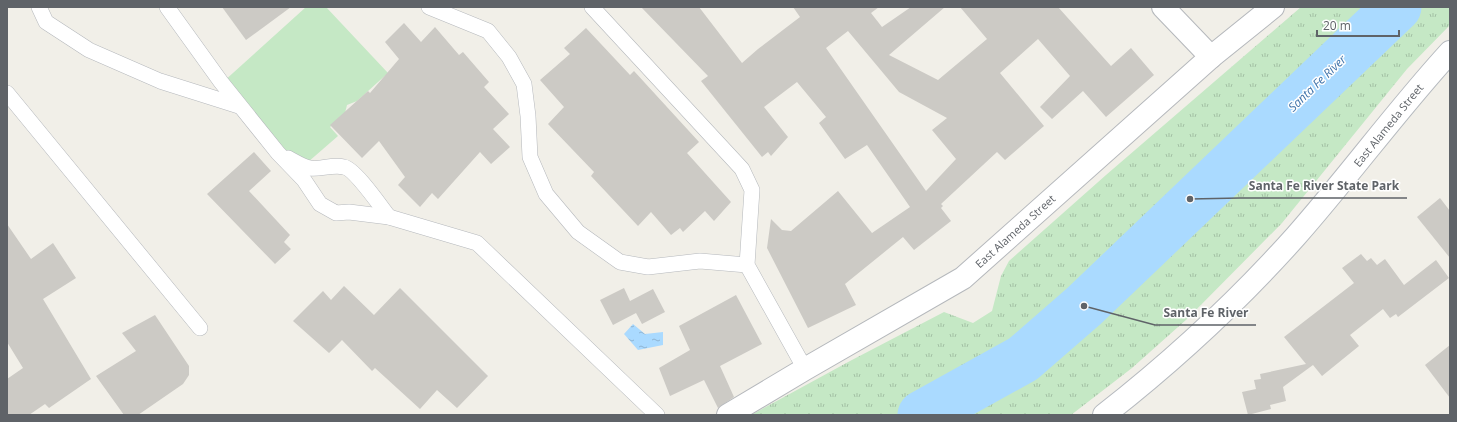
<svg xmlns="http://www.w3.org/2000/svg" width="1457" height="422" viewBox="0 0 1457 422" font-family="'Open Sans',sans-serif">
<style>
.grass{fill:url(#grass-tufts)}
.garden{fill:#c5e8c5}
.water{fill:url(#water-ripples)}
.lines{fill:none;stroke-linecap:round;stroke-linejoin:round}
.river{stroke:#aadaff;stroke-width:49}
.building{fill:#cccac5;fill-rule:evenodd}
.lane-casing{stroke:#b5b8bc;stroke-width:16}
.street-casing{stroke:#b5b8bc;stroke-width:24}
.secondary-casing{stroke:#b6babf;stroke-width:24}
.lane{stroke:#fff;stroke-width:15}
.street{stroke:#fff;stroke-width:22}
.secondary{stroke:#fff;stroke-width:22}
.labels{text-anchor:middle;dominant-baseline:central;stroke-width:3;stroke-linejoin:round;paint-order:stroke}
.street-label{font-size:11px;fill:#5f6368;stroke:#fff}
.water-label{font-size:12px;font-style:italic;fill:#4174aa;stroke:#fff}
.leader{fill:none;stroke:#5f6368;stroke-width:1.5}
.callout-dot{fill:#5f6368;stroke:#fff;stroke-width:1.5}
.callout-label{font-size:12px;text-anchor:middle;font-weight:bold;fill:#5f6368;stroke:#fff;stroke-width:3;stroke-linejoin:round;paint-order:stroke}
</style>
<defs>
<pattern id="grass-tufts" width="24" height="20" patternUnits="userSpaceOnUse"><rect width="24" height="20" fill="#c5e8c5"/><path d="M3 7l-1-3M5 7V3M7 7l1-3M15 17l-1-3M17 17v-4M19 17l1-3" fill="none" stroke="#a3c0a4"/></pattern>
<pattern id="water-ripples" width="26" height="14" patternUnits="userSpaceOnUse"><rect width="26" height="14" fill="#aadaff"/><path d="M2 4q2-2 4 0t4 0M15 11q2-2 4 0t4 0" fill="none" stroke="#8eb4d2"/></pattern>
</defs>
<rect width="100%" height="100%" fill="#f1efe8"/>
<polygon class="grass" points="1301,7 1450,7 1450,25 1407,69 1282,223 1187,319 1132,368 1071,415 751,415 850,361 944,312 973,323 992,311 1001,276 1009,261 1106,175"/>
<polygon class="garden" points="306,7 326,7 388,73 357,101 347,105 345,113 330,127 338,136 300,169 223,82"/>
<polygon class="water" points="633,324 645,334 663,332 663,345 638,350 624,334"/>
<g class="lines">
<polyline class="river" points="922,415 1023,359 1084,306 1397,7"/>
</g>
<g class="building">
<polygon points="222,7 291,7 246,40"/>
<path d="M641 7H699L742 63 758 49 800 17 793 7H879L871 13 882 27 911 7H945L889 55 938 80 987 39 960 7H1058L1111 66 1131 48 1154 75 1106 117 1083 91 1052 119 1040 107 1070 76 1038 39 1000 73 1044 126 1005 160 997 152 941 204 943 206 941 208 951 221 914 250 903 237 845 284 856 305 808 328 767 248 771 219 782 230 791 231 838 191 872 233 910 207 867 145 845 159 819 123 826 117 797 82 764 107 788 137 771 156 768 152 762 157 701 81 708 76ZM848 31 899 92 947 118 932 130 956 159 926 191 826 48Z"/>
<polygon points="404,23 421,42 435,27 459,55 463,52 489,82 484,87 509,114 493,129 510,147 491,164 480,152 438,199 432,193 420,207 398,185 405,177 379,141 362,158 330,125 368,91 370,93 399,59 385,42"/>
<polygon points="586,28 630,75 634,71 699,142 687,153 731,202 714,221 705,211 683,232 680,228 671,235 651,212 638,226 591,176 594,172 548,124 564,107 540,80 570,54 564,48"/>
<polygon points="254,152 271,171 249,191 290,235 284,242 291,249 275,264 207,194"/>
<polygon points="1440,198 1450,211 1450,258 1417,217"/>
<polygon points="7,224 31,259 53,243 76,278 43,299 91,379 49,408 45,404 29,415 7,415 7,379 23,368 7,342"/>
<polygon points="1361,254 1367,261 1371,258 1377,265 1385,259 1404,285 1436,260 1449,278 1398,317 1396,314 1390,318 1383,309 1350,335 1359,346 1322,376 1313,365 1283,387 1286,401 1270,405 1271,409 1248,415 1242,392 1256,389 1254,380 1261,379 1260,374 1306,364 1284,337 1354,283 1342,268"/>
<polygon points="344,286 374,315 400,288 488,376 457,408 437,390 420,409 375,368 372,371 342,340 329,353 293,321 323,291 331,300"/>
<polygon points="624,288 630,301 653,289 665,312 642,324 636,313 613,325 600,300"/>
<polygon points="736,295 762,344 720,366 734,397 718,408 704,380 670,396 659,368 690,350 679,326"/>
<polygon points="155,315 189,366 189,375 183,384 138,415 124,415 96,376 136,351 122,333"/>
<polygon points="1450,345 1450,398 1425,365"/>
</g>
<g class="lines">
<defs>
<g id="lane">
<polyline points="39,7 46,22 89,50 160,81 239,106"/>
<polyline points="167,7 221,82 278,153 304,180 320,204 336,213 349,212 389,217 477,243 657,415"/>
<polyline points="429,7 488,31 509,57 524,84 528,116 530,157 546,194 578,232 620,262 648,267 700,261 747,265"/>
<polyline points="592,7 742,169 752,190 747,265 805,369"/>
<polyline points="7,93 200,328"/>
<path d="M288 158C294 161 303 167 310 168 318 170 333 164 344 167 355 169 381 207 389 217"/>
</g>
<g id="street">
<polyline points="1163,7 1211,57"/>
<polyline points="728,415 805,369 963,278 1211,57 1273,7"/>
</g>
<path id="secondary" d="M1104 415C1173 361 1238 301 1296 236 1349 176 1396 111 1450 52"/>
</defs>
<use href="#lane" class="lane-casing"/>
<use href="#street" class="street-casing"/>
<use href="#secondary" class="secondary-casing"/>
<use href="#lane" class="lane"/>
<use href="#street" class="street"/>
<use href="#secondary" class="secondary"/>
</g>
<g class="labels">
<g class="street-label">
<text transform="translate(1388 125) rotate(-51)">East Alameda Street</text>
<text transform="translate(1015 231) rotate(-42)">East Alameda Street</text>
</g>
<g class="water-label">
<text transform="translate(1317 83) rotate(-44)">Santa Fe River</text>
</g>
</g>
<path class="leader" d="M1190 199L1240 198H1407M1084 306L1155 325H1256"/>
<g class="callout-dot">
<circle cx="1190" cy="199" r="4"/>
<circle cx="1084" cy="306" r="4"/>
</g>
<g class="callout-label">
<text x="1324" y="190">Santa Fe River State Park</text>
<text x="1206" y="317">Santa Fe River</text>
</g>
<rect width="1457" height="422" fill="none" stroke="#5f6368" stroke-width="16"/>
<path d="M1317 30v6h82v-6" fill="none" stroke="#5f6368" stroke-width="2"/>
<text x="1323" y="30" font-size="12" fill="#5f6368" stroke="#ffffff" stroke-width="3" paint-order="stroke">20 m</text>
</svg>
